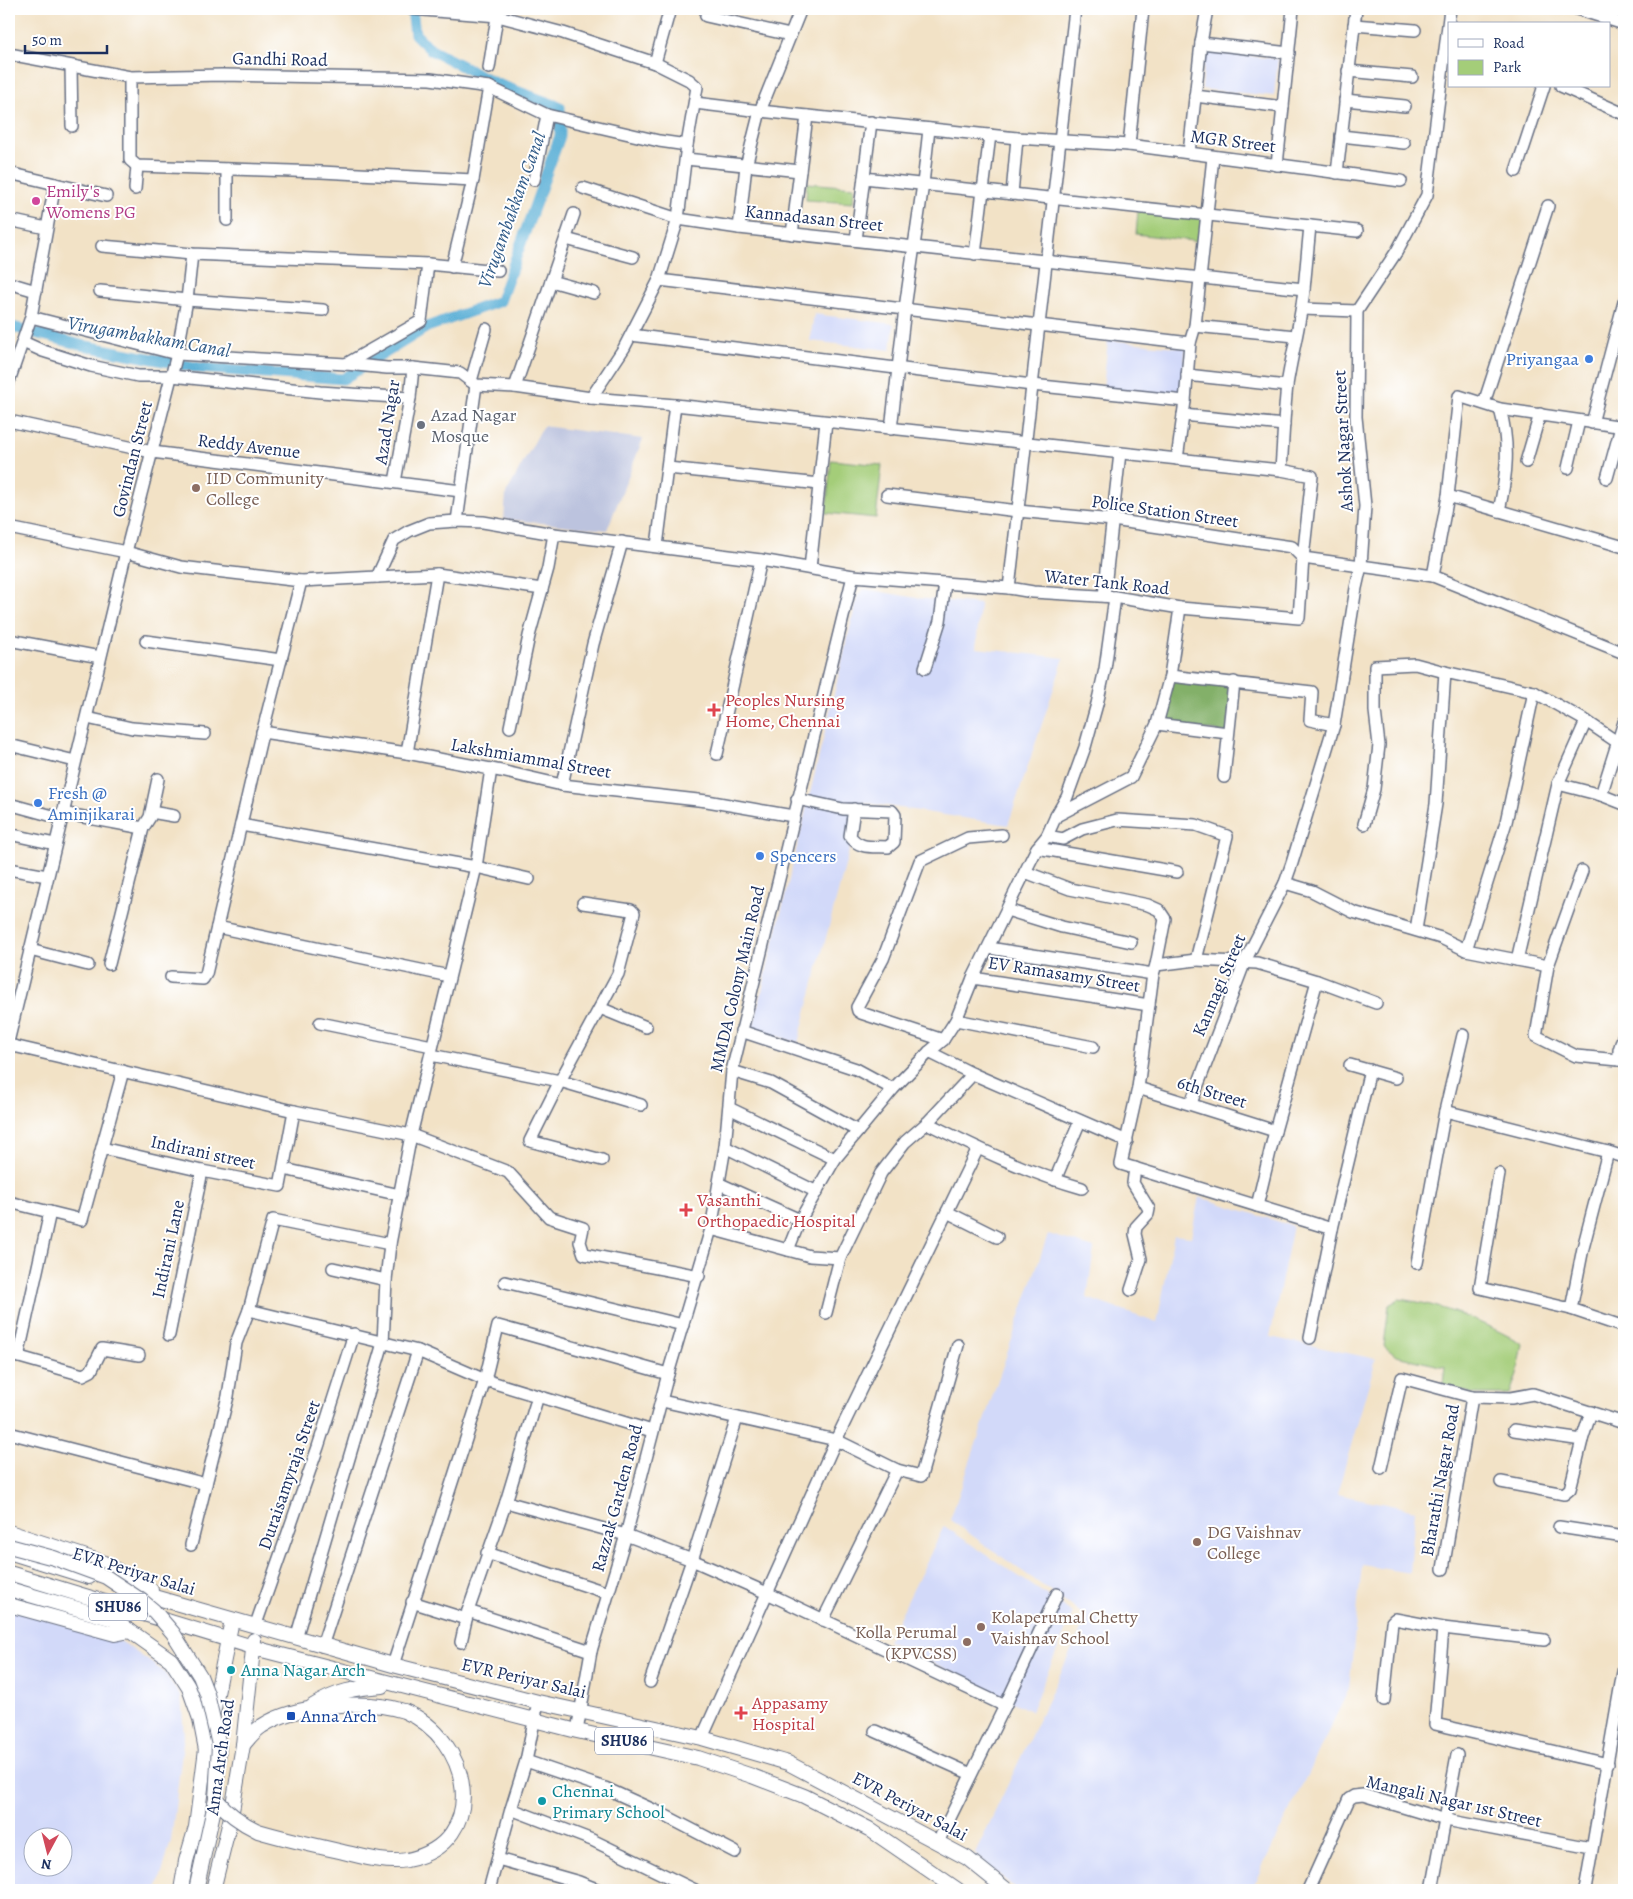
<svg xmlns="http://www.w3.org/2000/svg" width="1633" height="1899" viewBox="0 0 1633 1899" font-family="Alegreya,serif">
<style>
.built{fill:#d2d9f9;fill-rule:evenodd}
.industrial{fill:#bcc3de}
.green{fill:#a4cd79;stroke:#607e6c}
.forest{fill:#83b069;stroke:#4f7064}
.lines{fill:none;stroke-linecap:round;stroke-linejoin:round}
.canal{stroke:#59aed5;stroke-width:11}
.minor-casing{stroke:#666e82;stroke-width:14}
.major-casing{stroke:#666e82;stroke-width:16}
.minor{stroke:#fff;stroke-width:11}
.major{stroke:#fff;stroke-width:14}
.major-bridge-casing{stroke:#666e82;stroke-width:16;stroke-linecap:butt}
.major-bridge{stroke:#fff;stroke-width:14}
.hotel-dot{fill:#d1479c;stroke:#fff;stroke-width:2}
.shop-dot{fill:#3f7fe0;stroke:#fff;stroke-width:2}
.worship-dot{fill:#6b7280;stroke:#fff;stroke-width:2}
.education-dot{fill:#8d6e63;stroke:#fff;stroke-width:2}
.health-dot{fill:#e0444e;stroke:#fff;stroke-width:2}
.culture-dot{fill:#0f9aa8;stroke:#fff;stroke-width:2}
.transit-dot{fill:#1a4fb4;stroke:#fff;stroke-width:2}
.labels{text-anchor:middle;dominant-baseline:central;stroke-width:4;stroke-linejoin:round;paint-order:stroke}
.shield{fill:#fff;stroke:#5f6d8e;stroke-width:1}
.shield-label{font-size:16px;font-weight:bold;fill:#1b2f5e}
.street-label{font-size:18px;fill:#1b2f5e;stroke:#fff}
.hotel-label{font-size:18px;fill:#b23c85;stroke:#fff;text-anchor:start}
.shop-label{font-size:18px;fill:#366cbe;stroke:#fff;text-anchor:start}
.worship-label{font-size:18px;fill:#5b616d;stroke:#fff;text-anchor:start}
.education-label{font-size:18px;fill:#785e54;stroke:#fff;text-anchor:start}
.health-label{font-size:18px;fill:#be3a42;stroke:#fff;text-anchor:start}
.culture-label{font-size:18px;fill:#0d838f;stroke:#fff;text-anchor:start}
.transit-label{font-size:18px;fill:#164399;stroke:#fff;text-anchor:start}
.water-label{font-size:19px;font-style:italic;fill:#315b88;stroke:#fff}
</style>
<rect width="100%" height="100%" fill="#fff"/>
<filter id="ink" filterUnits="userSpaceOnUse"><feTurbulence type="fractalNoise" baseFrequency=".02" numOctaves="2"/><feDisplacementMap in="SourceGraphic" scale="10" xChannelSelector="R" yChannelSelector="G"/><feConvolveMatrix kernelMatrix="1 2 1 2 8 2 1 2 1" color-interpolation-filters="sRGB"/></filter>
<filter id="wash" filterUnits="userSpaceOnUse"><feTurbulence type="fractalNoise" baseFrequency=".0096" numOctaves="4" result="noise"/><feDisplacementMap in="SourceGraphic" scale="20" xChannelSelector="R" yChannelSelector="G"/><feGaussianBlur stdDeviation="1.12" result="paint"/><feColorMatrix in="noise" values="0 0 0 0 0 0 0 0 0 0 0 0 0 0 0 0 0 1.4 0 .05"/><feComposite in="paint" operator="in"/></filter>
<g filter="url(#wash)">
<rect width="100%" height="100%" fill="#f2e2c6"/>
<g class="built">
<polygon points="1205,52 1278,59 1274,96 1202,89"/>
<polygon points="814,314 894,324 891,350 810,341"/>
<polygon points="1108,340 1186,348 1180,398 1103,389"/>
<polygon points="864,589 917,598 980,604 976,648 1064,658 1008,825 862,802 798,1043 753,1028 858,595"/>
<polygon points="1199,1197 1293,1226 1270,1337 1376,1359 1337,1494 1415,1510 1410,1573 1362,1565 1349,1689 1251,1890 1017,1890 975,1854 1087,1617 950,1520 1048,1234 1094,1248 1087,1298 1157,1323 1174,1235 1191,1237"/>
<polygon points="944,1526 1073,1613 1031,1711 888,1641"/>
<path d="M9 1608 122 1642 164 1672 181 1697 184 1735 171 1841 157 1890H9ZM32 1836H62V1866H32Z"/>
</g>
<polygon class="industrial" points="543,426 643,439 607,530 504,519 506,494"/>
<g class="green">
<polygon points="807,183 854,187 853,203 806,200"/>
<polygon points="1138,211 1203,218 1201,242 1136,234"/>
<polygon points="831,460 882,465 876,518 826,513"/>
<path d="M1399 1299C1442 1304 1485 1323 1523 1344L1518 1371 1510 1394H1473L1443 1384 1445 1367 1396 1356 1384 1346 1389 1305Z"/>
</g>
<polygon class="forest" points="1173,677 1233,685 1227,733 1161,722"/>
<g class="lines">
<polyline class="canal" points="9,326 81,345 200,368 343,379 427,327 500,301 560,136 560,107 497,84 431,50 415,34 412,9"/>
</g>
</g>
<g filter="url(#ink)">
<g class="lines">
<defs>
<g id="minor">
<polyline points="411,9 498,16 563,33 655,63 689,80 697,87 687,145 678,219 659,280 624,348 591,398"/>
<polyline points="1577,9 1624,24"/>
<polyline points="706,16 790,35"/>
<polyline points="1354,25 1415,30"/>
<polyline points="1201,43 1289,53"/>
<polyline points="9,54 130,77 222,75 430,79 489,87 547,115 659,141 687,145"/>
<polyline points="655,63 670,9"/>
<polyline points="71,66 72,126"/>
<polyline points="489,68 498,10"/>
<polyline points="1348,71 1412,77"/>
<polyline points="130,77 130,160 137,166 321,172 473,180"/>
<polyline points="1561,86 1624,114"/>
<polyline points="1195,96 1283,107"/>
<polyline points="1345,100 1405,106"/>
<polyline points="695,103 760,111 1017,138 1129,145 1401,181"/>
<polyline points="1341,136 1404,143"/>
<polyline points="1129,145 1143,9"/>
<polyline points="1189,153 1201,43 1207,9"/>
<polyline points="686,159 800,171"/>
<polyline points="1277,165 1293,9"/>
<polyline points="1516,171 1544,86"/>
<polyline points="9,173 106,196"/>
<polyline points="1337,173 1356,9"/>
<polyline points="864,178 1357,231"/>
<polyline points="534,180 547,115"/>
<path d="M583 188 678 219 739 228 1304 289C1301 321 1292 353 1287 385 1284 413 1283 442 1281 470"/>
<polyline points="135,189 137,166"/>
<polyline points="1012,194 1017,138"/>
<polyline points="9,220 46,228"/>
<polyline points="227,220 227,169"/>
<polyline points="739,228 746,166 760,111 801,9"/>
<polyline points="792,234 807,116"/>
<polyline points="566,239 633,257"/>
<polyline points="856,240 871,122"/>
<polyline points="102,246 192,254 428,264 498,271"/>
<polyline points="975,254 990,135"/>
<polyline points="452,267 473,180 489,87"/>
<polyline points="659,280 1190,343"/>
<polyline points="551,281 594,293"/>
<polyline points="9,283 36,291"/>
<polyline points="1304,289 1310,226"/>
<polyline points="100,291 187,300 323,310"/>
<polyline points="1302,309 1357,311"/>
<polyline points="1195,326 1295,336"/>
<polyline points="631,335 1032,385 1185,401"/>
<polyline points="23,342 43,351 91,366 138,376 172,376 320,392 410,398"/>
<polyline points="346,364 421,321 428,264"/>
<polyline points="1187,375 1287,386"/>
<polyline points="9,381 31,317 55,184"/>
<polyline points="471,381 486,329"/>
<polyline points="515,387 574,214"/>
<polyline points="1484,403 1548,206"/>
<polyline points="1183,415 1284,425"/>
<polyline points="9,421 152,452 461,491"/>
<polyline points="1592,423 1624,302"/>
<polyline points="891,429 905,308 923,184 929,129"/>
<polyline points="1177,459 1185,401 1190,343 1195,326 1213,157"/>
<polyline points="1526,462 1540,414"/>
<polyline points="668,468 820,484"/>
<polyline points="1568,468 1579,421"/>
<polyline points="1607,478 1621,427"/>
<polyline points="395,482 410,398 413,368"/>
<polyline points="887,495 1018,511 1113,520 1292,547 1303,558"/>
<polyline points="1448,496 1624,547"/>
<path d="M1499 511C1507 474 1510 445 1500 409"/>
<polyline points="457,521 476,385"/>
<polyline points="9,528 126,552 181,567 301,581 377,577 394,540 409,531 429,523 457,521 483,522 554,534 761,560 853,576 1009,588 1033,592 1115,597 1180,608 1299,618 1303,558 1312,476 1281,470 675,405 591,398 515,387 476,385 460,373 413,368 387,368 346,364 177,354 31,317"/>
<polyline points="657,546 675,405"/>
<polyline points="1303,558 1433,576 1624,653"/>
<polyline points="810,568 826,422"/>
<polyline points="1433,576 1448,496 1459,396 1500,409 1624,427"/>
<polyline points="377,577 437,574 542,589"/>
<polyline points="1009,588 1075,9"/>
<polyline points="1104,596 1120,453"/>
<polyline points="9,640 100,657"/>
<polyline points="146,641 281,660"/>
<polyline points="925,668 940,621 945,583"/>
<polyline points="1170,676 1312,692 1310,720 1334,725"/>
<polyline points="87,718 132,728 205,734"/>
<polyline points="1157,724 1228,733"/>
<polyline points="510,727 529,636 548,568 554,534"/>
<polyline points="262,732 407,753 501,771 562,785 707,801 793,816"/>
<polyline points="9,745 75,761"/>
<polyline points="407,753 437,574"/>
<polyline points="717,754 761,560"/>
<polyline points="1224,777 1234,682"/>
<polyline points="1558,784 1601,795 1624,804"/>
<polyline points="562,785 593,644 622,542"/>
<polyline points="1601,795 1624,722"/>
<path d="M797 799 843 809 892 811 895 815 894 842 888 847C873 846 860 850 850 836L854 809"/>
<polyline points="9,804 60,818"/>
<polyline points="151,812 174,816"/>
<polyline points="62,813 143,828"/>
<polyline points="1056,816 1131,777 1157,724 1170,676 1180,608"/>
<polyline points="1364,824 1374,789 1379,745 1375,711 1375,666 1415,664 1445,672"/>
<polyline points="241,825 476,867 529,879"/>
<polyline points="9,834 55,844"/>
<polyline points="1047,836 1063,839 1082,829 1117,820 1196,825 1227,836 1196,960 1156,965 1153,974 1138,1088 1121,1164 1332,1229"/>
<polyline points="1037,848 1177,872"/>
<polyline points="9,869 47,876"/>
<polyline points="1025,872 1070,889 1148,905 1159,910 1165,919 1156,965"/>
<polyline points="1285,883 1312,891 1353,912 1441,938 1466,950 1517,960 1558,784 1586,721"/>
<polyline points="583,903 631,910 634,913 618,974 560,1081 530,1141 602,1160"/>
<polyline points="1007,910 1062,927 1131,942"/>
<polyline points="217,927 449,976"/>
<polyline points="1416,930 1436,804 1445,672 1534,692 1586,721 1617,742"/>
<polyline points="989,948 1153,974"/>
<polyline points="30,950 88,965"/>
<polyline points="1466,950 1506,822 1534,692"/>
<polyline points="1196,960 1257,963 1317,981 1275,1131 1257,1206"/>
<polyline points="1517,960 1548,966 1536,1036 1576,1056 1619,1060"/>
<polyline points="109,964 143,828 150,817 158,779"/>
<polyline points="1548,966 1582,871"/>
<polyline points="171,977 203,979 206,974 262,734 301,581"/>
<polyline points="973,978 1149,1005"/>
<polyline points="1317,981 1376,1003"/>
<polyline points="600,1008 646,1027"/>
<polyline points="956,1020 1093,1047"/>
<polyline points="320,1023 432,1046"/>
<polyline points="741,1031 856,1069 893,1089"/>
<polyline points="1624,1034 1619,1050 1619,1060 1624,1060"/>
<polyline points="9,1038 126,552 177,354 187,300 192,254"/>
<polyline points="943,1040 861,1013 858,1011 857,1007 883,959 920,861 968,838 1002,835"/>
<polyline points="9,1045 294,1111 411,1135 508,1172 549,1217 583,1228 580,1242 584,1254 699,1276"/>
<polyline points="929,1052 973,1074 1127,1141"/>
<polyline points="431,1055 560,1081 641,1105"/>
<polyline points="1350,1065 1396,1078"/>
<polyline points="732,1071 771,1083 858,1131"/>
<polyline points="1138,1088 1275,1131"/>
<polyline points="1191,1103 1245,961 1285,883 1292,863 1334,725 1356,588 1361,566 1365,506 1356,417 1357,311 1397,251 1427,195 1450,9"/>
<polyline points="729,1108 835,1159"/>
<polyline points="1445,1111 1608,1152 1624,1157"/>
<path d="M927 1123C977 1148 1028 1173 1082 1188"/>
<polyline points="725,1147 817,1192"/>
<polyline points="102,1148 202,1171 280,1186 294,1111"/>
<polyline points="1608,1152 1583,1248 1571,1309 1624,1327"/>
<polyline points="284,1169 400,1195"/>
<polyline points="1499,1174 1480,1288 1571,1309"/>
<polyline points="1055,1180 1080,1121"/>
<polyline points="720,1184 800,1220"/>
<polyline points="9,1202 82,1220 123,1071"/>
<polyline points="947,1212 997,1237"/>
<polyline points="711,1229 810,1256 840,1258 881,1173 905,1142 927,1123 973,1074"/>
<polyline points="788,1250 800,1220 835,1159 893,1089 929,1052 943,1040 956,1020 973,978 1025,872 1037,848 1047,836 1056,816 1067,797 1085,747 1097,704 1105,669 1115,597"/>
<polyline points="1417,1263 1445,1111 1463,1035"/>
<polyline points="333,1268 386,1280"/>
<polyline points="505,1282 683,1325"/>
<polyline points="1131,1290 1141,1259 1135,1234 1136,1227 1148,1214 1149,1209 1133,1183 1135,1168"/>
<polyline points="249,1310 418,1351 485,1380 652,1431"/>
<polyline points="826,1313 840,1258"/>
<polyline points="169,1335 202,1171"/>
<polyline points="1310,1338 1332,1229 1370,1070"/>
<polyline points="9,1354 83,1375 91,1371 102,1349 139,1355"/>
<polyline points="18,1357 50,1212"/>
<polyline points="662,1401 836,1440 897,1470 921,1476 958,1345"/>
<polyline points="1514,1430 1582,1440"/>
<polyline points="9,1433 206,1484 228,1396 236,1343 249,1310 273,1220 390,1244"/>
<polyline points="1381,1468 1402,1378 1472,1397 1511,1398 1533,1394 1624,1423"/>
<polyline points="1501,1482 1564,1494 1570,1489 1582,1440 1591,1412"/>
<polyline points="506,1502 626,1535 692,1560 767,1593 1005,1706"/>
<polyline points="1559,1527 1624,1537"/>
<polyline points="191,1545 206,1484"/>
<polyline points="487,1553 608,1593"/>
<polyline points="1443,1569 1472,1397"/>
<polyline points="412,1602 466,1619"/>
<polyline points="468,1611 591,1651"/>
<polyline points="823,1620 897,1470"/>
<polyline points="255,1627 318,1447 354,1334"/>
<polyline points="1443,1628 1435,1724 1608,1764"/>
<polyline points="296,1638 383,1343 386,1280 390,1244 411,1135 476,867 491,769"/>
<polyline points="461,1642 468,1611 506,1502 538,1396"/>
<polyline points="322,1646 418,1351"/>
<polyline points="393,1665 485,1380 498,1326 668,1374"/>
<polyline points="650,1682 692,1560 737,1418"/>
<polyline points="1384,1700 1392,1622 1395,1619 1443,1628 1544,1640"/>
<polyline points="577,1731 591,1651 626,1535 668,1374 711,1229 725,1147 732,1071 853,576"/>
<polyline points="875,1731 971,1774"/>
<polyline points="702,1738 836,1440 978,1148"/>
<polyline points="526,1761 605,1788 658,1812 735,1852"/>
<polyline points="511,1809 592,1840 695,1890"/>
<polyline points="938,1842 1005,1706 1057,1594"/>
<polyline points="498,1859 579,1882 599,1890"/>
<polyline points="489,1890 511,1809 526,1761 538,1702"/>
<polyline points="1308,1890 1349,1799 1354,1796 1363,1795 1446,1820 1591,1848"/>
<polyline points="1432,1890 1457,1755"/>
<polyline points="1585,1890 1624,1666"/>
</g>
<g id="major">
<polyline points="9,1532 102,1562 151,1590"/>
<polyline points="12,1553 89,1577"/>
<polyline points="9,1573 266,1651 577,1731 698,1758 752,1776 804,1796 869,1829 958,1890"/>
<polyline points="9,1589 113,1619 171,1660 189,1688 200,1719 206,1750"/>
<polyline points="126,1589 393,1665 538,1702 702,1738 788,1763 967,1858 1007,1890"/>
<polyline points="9,1605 115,1634 130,1631"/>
<path d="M313 1706C337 1691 355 1688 382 1686"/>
<polyline points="212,1718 232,1620"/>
<path d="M243 1745C249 1738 254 1731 262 1726 295 1704 367 1699 404 1711"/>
<polyline points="181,1890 186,1861 196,1827 207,1741"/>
<polyline points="213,1890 231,1817 243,1745 254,1640"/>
</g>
</defs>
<use href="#minor" class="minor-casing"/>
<use href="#major" class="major-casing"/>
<use href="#minor" class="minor"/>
<use href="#major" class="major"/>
<defs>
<g id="major-bridge">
<polyline points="9,1546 54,1558 106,1577 142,1601 154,1611 173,1633 200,1676 207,1694 219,1745 216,1799 196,1890"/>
<path d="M216 1799C228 1814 241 1823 258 1831 285 1839 312 1845 339 1851 361 1856 385 1864 407 1860 492 1842 471 1738 404 1711"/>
</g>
</defs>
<use href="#major-bridge" class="major-bridge-casing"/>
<use href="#major-bridge" class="major-bridge"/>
</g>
</g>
<circle class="hotel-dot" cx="36" cy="201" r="5"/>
<g class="shop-dot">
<circle cx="1589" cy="359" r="5"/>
<circle cx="38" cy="803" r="5"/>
<circle cx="760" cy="856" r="5"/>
</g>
<circle class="worship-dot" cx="421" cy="425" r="5"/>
<g class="education-dot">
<circle cx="196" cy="488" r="5"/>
<circle cx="1197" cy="1542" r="5"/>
<circle cx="981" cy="1627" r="5"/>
<circle cx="967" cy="1642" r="5"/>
</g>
<g class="health-dot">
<path d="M711.5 702.5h5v5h5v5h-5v5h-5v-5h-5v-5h5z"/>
<path d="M683.5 1202.5h5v5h5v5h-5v5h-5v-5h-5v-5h5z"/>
<path d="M738.5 1705.5h5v5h5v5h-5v5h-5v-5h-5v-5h5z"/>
</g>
<g class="culture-dot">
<circle cx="231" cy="1670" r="5"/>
<circle cx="542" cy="1801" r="5"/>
</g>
<rect class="transit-dot" x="286" y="1711" width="10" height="10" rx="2.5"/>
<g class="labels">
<g class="shield">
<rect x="89" y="1593.5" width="58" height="27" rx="4"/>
<rect x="595" y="1727.5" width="58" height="27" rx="4"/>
</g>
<g class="shield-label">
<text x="118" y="1607">SHU86</text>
<text x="624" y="1741">SHU86</text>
</g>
<g class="street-label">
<text transform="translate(280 59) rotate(1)">Gandhi Road</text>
<text transform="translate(1233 141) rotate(7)">MGR Street</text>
<text transform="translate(814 218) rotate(6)">Kannadasan Street</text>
<text transform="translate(387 422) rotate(-81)">Azad Nagar</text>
<text transform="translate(1343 441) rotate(-93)">Ashok Nagar Street</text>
<text transform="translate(249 446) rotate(7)">Reddy Avenue</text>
<text transform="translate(132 459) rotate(-76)">Govindan Street</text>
<text transform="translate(1165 511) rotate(8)">Police Station Street</text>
<text transform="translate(1107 582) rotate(6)">Water Tank Road</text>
<text transform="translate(531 758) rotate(10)">Lakshmiammal Street</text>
<text transform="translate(1064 974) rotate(9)">EV Ramasamy Street</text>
<text transform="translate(737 979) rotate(-77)">MMDA Colony Main Road</text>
<text transform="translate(1219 985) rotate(-67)">Kannagi Street</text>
<text transform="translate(1212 1092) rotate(17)">6th Street</text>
<text transform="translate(203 1152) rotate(12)">Indirani street</text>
<text transform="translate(168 1249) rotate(-78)">Indirani Lane</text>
<text transform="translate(289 1475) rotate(-71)">Duraisamyraja Street</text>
<text transform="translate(1440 1480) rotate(-80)">Bharathi Nagar Road</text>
<text transform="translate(617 1498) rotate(-75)">Razzak Garden Road</text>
<text transform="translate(134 1571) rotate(17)">EVR Periyar Salai</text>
<text transform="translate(524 1678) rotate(13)">EVR Periyar Salai</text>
<text transform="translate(220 1757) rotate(-82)">Anna Arch Road</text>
<text transform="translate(1454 1801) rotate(13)">Mangali Nagar 1st Street</text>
<text transform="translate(910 1806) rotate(28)">EVR Periyar Salai</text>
</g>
<g class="hotel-label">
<text x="46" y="191">Emily's<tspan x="46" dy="21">Womens PG</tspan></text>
</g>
<g class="shop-label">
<text x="1579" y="359" text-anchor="end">Priyangaa</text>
<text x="48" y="793">Fresh @<tspan x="48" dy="21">Aminjikarai</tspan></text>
<text x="770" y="856">Spencers</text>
</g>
<g class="worship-label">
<text x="431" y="415">Azad Nagar<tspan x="431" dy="21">Mosque</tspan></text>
</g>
<g class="education-label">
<text x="206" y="478">IID Community<tspan x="206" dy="21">College</tspan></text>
<text x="1207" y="1532">DG Vaishnav<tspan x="1207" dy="21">College</tspan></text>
<text x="991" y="1617">Kolaperumal Chetty<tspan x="991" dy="21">Vaishnav School</tspan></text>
<text x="957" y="1632" text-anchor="end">Kolla Perumal<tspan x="957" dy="21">(KPVCSS)</tspan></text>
</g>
<g class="health-label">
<text x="725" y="700">Peoples Nursing<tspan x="725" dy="21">Home, Chennai</tspan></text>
<text x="697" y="1200">Vasanthi<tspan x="697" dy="21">Orthopaedic Hospital</tspan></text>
<text x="752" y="1703">Appasamy<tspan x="752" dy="21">Hospital</tspan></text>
</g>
<g class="culture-label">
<text x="241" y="1670">Anna Nagar Arch</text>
<text x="552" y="1791">Chennai<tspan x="552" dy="21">Primary School</tspan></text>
</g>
<g class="transit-label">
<text x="301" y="1716">Anna Arch</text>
</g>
<g class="water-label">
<text transform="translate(512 210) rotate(-70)">Virugambakkam Canal</text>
<text transform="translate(149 337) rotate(10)">Virugambakkam Canal</text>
</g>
</g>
<rect width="1633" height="1899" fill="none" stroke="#fff" stroke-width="30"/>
<rect x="1448" y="22" width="162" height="65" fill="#ffffff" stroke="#a4acbf"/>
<rect x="1458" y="39" width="25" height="8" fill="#ffffff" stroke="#a4acbf"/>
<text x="1493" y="48" font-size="15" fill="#1b2f5e">Road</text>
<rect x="1458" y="60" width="25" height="15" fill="#a4cd79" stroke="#a4acbf"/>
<text x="1493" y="72" font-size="15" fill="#1b2f5e">Park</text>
<g transform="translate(48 1852) rotate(187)"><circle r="24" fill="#ffffff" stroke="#a4acbf"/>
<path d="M0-4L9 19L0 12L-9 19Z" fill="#d1495b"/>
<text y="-8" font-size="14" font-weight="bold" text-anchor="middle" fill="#1b2f5e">N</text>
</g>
<path d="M25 45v8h82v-8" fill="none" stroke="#1b2f5e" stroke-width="2.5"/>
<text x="32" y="45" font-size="15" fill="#1b2f5e" stroke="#ffffff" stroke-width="4" paint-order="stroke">50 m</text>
</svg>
